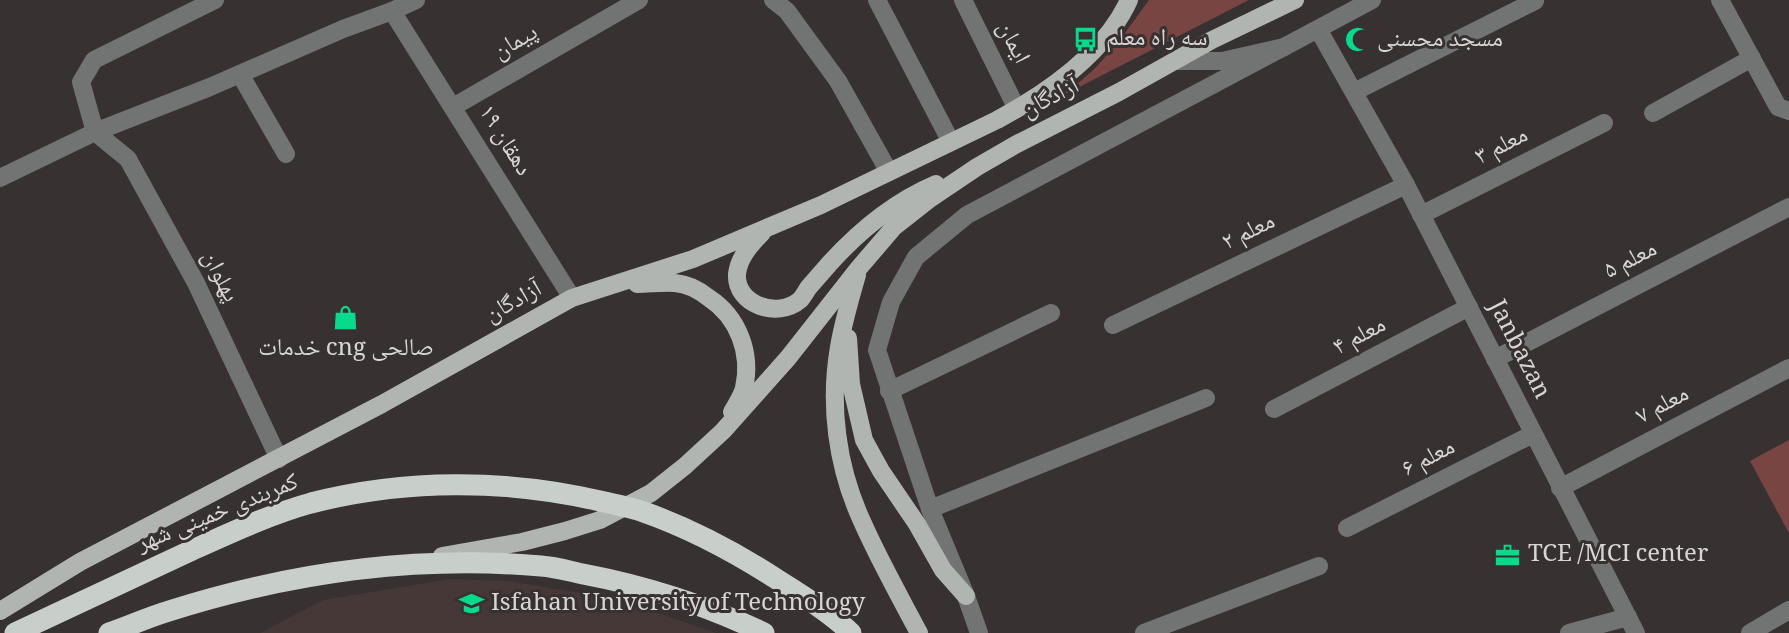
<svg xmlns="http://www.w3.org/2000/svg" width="1789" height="633" viewBox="0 0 1789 633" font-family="Georgia,'Noto Naskh Arabic',serif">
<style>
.built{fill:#453837}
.green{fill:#794542}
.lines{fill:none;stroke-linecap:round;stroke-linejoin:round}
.minor{stroke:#727473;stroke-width:18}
.major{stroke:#b0b5b2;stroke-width:18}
.highway{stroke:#c8cfcb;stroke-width:21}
.labels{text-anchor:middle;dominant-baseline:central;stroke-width:6;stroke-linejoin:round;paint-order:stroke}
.poi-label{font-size:24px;fill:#d9d5d5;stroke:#373131;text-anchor:start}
.street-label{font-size:24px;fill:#d9d5d5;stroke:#373131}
</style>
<rect width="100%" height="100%" fill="#373131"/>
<polygon class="built" points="450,579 508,581 587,594 644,608 716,633 260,633 323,600"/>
<g class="green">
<path d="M1149 0H1249L1050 102C1067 91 1084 80 1098 65 1117 45 1133 22 1149 0Z"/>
<polygon points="1789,440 1789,533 1750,461"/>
</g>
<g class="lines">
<g class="minor">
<polyline points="773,0 787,11 838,81 889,172"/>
<polyline points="877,0 951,142"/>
<polyline points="963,0 1017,109"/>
<polyline points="1720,0 1778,107 1789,111"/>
<polyline points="392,11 572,298"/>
<polyline points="1318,29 1406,185 1636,633"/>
<polyline points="1175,61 1222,61 1284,47 1372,0"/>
<polyline points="240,74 286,154"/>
<polyline points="1354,92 1535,1"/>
<polyline points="453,107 639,0"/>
<polyline points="1653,113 1752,58"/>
<polyline points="95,132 128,159 196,283 279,459"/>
<polyline points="95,132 81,82 94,60 215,0"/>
<polyline points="0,178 95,132 210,87 343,29 392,11 416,0"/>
<polyline points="1421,215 1604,123"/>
<polyline points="1113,325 1406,185"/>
<polyline points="1495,359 1789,207"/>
<polyline points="889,391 1051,313"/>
<polyline points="1274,409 1469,307"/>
<polyline points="1560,488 1789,368"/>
<polyline points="930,509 1206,398"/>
<polyline points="1347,528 1533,434"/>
<polyline points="979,633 966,596 930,509 877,350 891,302 916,257 967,215 1284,47"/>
<polyline points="1144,633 1319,566"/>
<polyline points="1569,633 1628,617"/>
<polyline points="1750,633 1789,610"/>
</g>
<g class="major">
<path d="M762 233C751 244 739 257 737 274 735 305 778 319 800 300 803 297 806 291 809 287 816 279 823 271 830 263 860 230 896 201 936 184"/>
<path d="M857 275C850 299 843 323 839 347 829 405 837 466 861 519 878 558 899 595 919 633"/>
<path d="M637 284C649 284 662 282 675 283 688 284 699 290 709 298 738 317 752 353 744 388 742 396 736 405 732 412"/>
<polyline points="848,338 851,384 864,440 881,471 917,524 943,570 966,596"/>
<polyline points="442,556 522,542 565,531 600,520 651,493 685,466 723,431 788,358 858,269 894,227 931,198 977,167 1015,145 1119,92 1212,40 1295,0"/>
<path d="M0 611 80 562 382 404 572 298 693 259 821 205 997 120C1047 93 1105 53 1129 0"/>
</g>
<g class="highway">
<path d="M15 633C72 606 130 579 188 552 228 534 268 515 311 503 405 479 506 479 600 501 614 504 628 507 641 511 690 528 735 552 778 580 802 595 832 614 851 633"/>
<path d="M109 633C129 626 149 617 169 611 289 573 415 555 541 566 555 567 569 571 583 574 646 586 706 605 764 633"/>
</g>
</g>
<defs>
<symbol id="bus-bare" viewBox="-9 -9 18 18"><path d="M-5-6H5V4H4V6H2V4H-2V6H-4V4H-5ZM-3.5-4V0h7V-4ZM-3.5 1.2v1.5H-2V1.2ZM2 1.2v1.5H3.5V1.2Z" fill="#09d98b" stroke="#373131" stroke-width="2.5" paint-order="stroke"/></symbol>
<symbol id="mosque-bare" viewBox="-9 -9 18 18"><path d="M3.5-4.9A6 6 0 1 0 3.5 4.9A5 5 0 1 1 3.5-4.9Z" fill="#09d98b" stroke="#373131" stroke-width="2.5" paint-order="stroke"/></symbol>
<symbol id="shop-bare" viewBox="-9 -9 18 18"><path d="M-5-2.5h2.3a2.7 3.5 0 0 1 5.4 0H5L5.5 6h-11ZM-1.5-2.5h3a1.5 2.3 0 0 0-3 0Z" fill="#09d98b" stroke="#373131" stroke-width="2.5" paint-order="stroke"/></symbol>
<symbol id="office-bare" viewBox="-9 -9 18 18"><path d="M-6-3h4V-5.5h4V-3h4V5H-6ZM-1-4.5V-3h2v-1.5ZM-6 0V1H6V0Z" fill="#09d98b" stroke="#373131" stroke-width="2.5" paint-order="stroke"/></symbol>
<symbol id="university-bare" viewBox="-9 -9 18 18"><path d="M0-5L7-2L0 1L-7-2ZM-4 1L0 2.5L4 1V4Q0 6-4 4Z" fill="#09d98b" stroke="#373131" stroke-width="2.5" paint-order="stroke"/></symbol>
</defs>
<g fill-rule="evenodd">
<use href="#bus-bare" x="1068" y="22" width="35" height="35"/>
<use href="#mosque-bare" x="1340" y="22" width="35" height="35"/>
<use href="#shop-bare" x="328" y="300" width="35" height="35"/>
<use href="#office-bare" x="1490" y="538" width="35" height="35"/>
<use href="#university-bare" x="454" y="586" width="35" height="35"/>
</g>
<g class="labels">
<g class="poi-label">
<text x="1106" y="39">سه راه معلم</text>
<text x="1377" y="40">مسجد محسنی</text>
<text x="346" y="349" text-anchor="middle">خدمات cng صالحی</text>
<text x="1528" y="555">TCE /MCI center</text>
<text x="491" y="604">Isfahan University of Technology</text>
</g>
<g class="street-label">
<text transform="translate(516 43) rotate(-30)">پیمان</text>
<text transform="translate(1012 43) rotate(63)">ایمان</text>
<text transform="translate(1051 99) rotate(-27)">آزادگان</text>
<text transform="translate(504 141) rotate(58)">دهقان ۱۹</text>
<text transform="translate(1502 147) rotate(-27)">معلم ۳</text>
<text transform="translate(1249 233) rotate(-26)">معلم ۲</text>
<text transform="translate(1631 261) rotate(-27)">معلم ۵</text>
<text transform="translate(219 277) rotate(63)">پهلوان</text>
<text transform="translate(514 303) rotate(-29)">آزادگان</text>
<text transform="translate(1360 337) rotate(-28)">معلم ۴</text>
<text transform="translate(1518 350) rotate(63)">Janbazan</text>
<text transform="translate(1663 406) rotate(-28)">معلم ۷</text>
<text transform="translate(1429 459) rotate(-27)">معلم ۶</text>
<text transform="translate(218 514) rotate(-22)">کمربندی خمینی شهر</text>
</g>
</g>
</svg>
